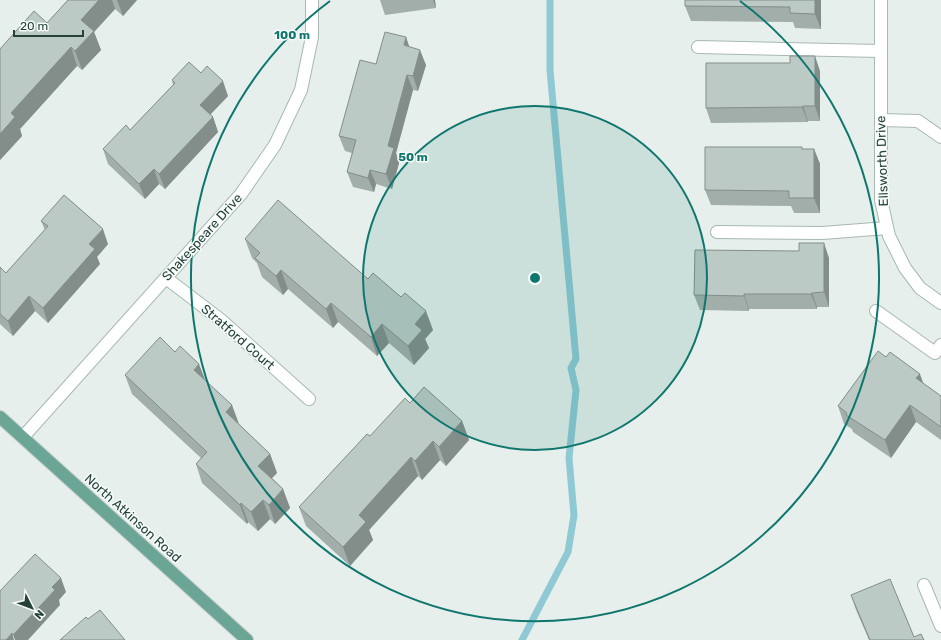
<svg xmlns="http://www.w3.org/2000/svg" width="941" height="640" viewBox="0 0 941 640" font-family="Rubik,sans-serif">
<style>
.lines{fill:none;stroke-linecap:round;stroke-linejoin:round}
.stream{stroke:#8ec9d4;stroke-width:7}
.minor-casing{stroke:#a8b8b2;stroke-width:14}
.major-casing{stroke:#c2cac8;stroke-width:14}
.minor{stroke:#fff;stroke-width:12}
.major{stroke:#6aa596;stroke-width:12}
.wall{fill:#a1aea9}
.shaded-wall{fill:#838d89}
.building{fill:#bbcac4;stroke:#838d89}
.ring{fill:none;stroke:#0f766e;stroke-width:2}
.labels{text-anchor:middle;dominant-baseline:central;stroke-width:3;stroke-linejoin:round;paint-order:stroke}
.street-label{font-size:13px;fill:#24423a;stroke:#f7fbf9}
.centre{fill:#0f766e;stroke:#f7fbf9;stroke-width:2}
.ring-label{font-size:12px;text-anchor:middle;font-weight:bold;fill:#0f766e;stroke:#f7fbf9;stroke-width:3;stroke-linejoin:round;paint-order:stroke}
</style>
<rect width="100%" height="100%" fill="#e6efeb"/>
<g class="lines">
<polyline class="stream" points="522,640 568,552 574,515 569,458 576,390 571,368 576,359 550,70 550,0"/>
<defs>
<g id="minor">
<polyline points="881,0 881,200 889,236 905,268 920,288 941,303"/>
<polyline points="698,47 881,51"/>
<polyline points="881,120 918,121 941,137"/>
<polyline points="717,232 822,233 887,228"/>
<polyline points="166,278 221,320 309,399"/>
<polyline points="876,311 935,353 941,345"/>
<polyline points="23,437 241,194 275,145 301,90 312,37 312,0"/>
<polyline points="924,585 941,626"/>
</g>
<polyline id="major" points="0,417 247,640"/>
</defs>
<use href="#minor" class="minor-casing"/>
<use href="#major" class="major-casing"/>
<use href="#minor" class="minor"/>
<use href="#major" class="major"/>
</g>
<g class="wall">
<polygon points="68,0 137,0 123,16 115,9 94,32 101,50 82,70 77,66 20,129 22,136 0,160 0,49 47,23"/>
<polygon points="380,0 435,0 436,8 385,15"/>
<polygon points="685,0 821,0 821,29 795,28 793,22 691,21 685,6"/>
<polygon points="406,37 409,47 426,65 418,91 413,90 396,153 399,163 392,189 376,184 374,192 353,187 347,172 352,153 345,151 339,136 376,64"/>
<polygon points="820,71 820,121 808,121 808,122 711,123 706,108"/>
<polygon points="201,73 228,96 210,115 213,117 218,132 165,189 159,184 145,199 108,164 103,149 130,130 173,85 172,80"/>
<polygon points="802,147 802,149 814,149 820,164 820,213 794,213 791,206 711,205 705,190"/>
<polygon points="41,221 108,244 97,257 100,264 48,323 35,311 13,336 0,324 0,267 6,273 45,230"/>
<polygon points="245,239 368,279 433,330 425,339 429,348 414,365 389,343 377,356 338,322 333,328 288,289 283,295 262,277 257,263 252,258"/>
<polygon points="829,258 829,307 817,307 817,309 749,309 749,311 700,310 694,295"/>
<polygon points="125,375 206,381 239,424 270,454 277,473 272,478 283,489 290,508 275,524 270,519 258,531 248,522 247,524 202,483 196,464 201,458 132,394"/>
<polygon points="923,383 941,396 941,440 916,422 891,458 853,432 852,429 844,424 838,406"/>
<polygon points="410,403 462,421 469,440 446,466 440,460 422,480 418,476 369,530 373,540 350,566 306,526 299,507 370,436"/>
<polygon points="851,595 914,637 924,640 869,640 856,610"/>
</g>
<g class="shaded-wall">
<polygon points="99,0 112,0 115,9 94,32 101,50 82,70 75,51 81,20"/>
<polygon points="117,0 137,0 123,16"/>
<polygon points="433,0 435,0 436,8"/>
<polygon points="815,0 821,0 821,29 815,14"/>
<polygon points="406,37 411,52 404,45"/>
<polygon points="71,47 77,66 20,129 22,136 0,160 0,134 11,113"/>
<polygon points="420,50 426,65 418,91 413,76"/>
<polygon points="815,56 820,71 820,121 815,106"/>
<polygon points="407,75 413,90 396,153 399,163 392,189 386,174 388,146"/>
<polygon points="223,81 228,96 205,120 200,105"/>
<polygon points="803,106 808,121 808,122 802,107"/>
<polygon points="213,117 218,132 165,189 159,174"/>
<polygon points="814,149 820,164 820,213 814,198"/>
<polygon points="154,169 159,184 145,199 139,184"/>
<polygon points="370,170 376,184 374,192 368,178"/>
<polygon points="103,229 108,244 97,257 100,264 48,323 43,308 89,244"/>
<polygon points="824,243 829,258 829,307 824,292"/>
<polygon points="281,270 288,289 283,295 276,276"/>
<polygon points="812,293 817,307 817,309 811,294"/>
<polygon points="744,294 749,309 749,311 744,296"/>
<polygon points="29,296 35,311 13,336 8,321"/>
<polygon points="331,303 338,322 333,328 326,309"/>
<polygon points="426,311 433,330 425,339 429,348 414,365 408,346 415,324"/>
<polygon points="382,324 389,343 377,356 371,337"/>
<polygon points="199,364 206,382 194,370"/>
<polygon points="920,374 926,391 916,378"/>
<polygon points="232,405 239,424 226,412"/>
<polygon points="910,405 916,422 891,458 885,440"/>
<polygon points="462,421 469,440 446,466 439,447"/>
<polygon points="433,441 440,460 422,480 415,461"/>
<polygon points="270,454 277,473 265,485 258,466"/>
<polygon points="411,457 418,476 369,530 373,540 350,566 343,547 359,515"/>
<polygon points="283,489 290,508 275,524 269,505"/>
<polygon points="263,500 270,519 258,531 251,512"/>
<polygon points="241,503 248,522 247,524 240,505"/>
<polygon points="61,578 66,592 59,600 60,605 28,640 15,640 13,635 52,587"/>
<polygon points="12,633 14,640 6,640"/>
</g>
<g class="building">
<polygon points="68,0 99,0 81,20 94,31 75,51 71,47 11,113 15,117 0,134 0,49 34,11 47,23"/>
<polygon points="685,0 815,0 815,14 790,13 790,7 685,6"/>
<polygon points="385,32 406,37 404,45 420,50 413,76 407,75 388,146 394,148 386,174 370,170 368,178 347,172 356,140 339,136 360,60 376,64"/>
<polygon points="790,56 815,56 815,106 803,106 802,107 706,108 706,63 790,63"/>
<polygon points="189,62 201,73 207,66 223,81 200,105 213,117 159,174 154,169 139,184 103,149 126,125 130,130 175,83 172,80"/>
<polygon points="705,147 802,147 802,149 814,149 814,198 789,198 789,191 705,190"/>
<polygon points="64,195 103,229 89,244 95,249 43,308 29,296 8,321 0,314 0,267 6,273 48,226 41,221"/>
<polygon points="278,200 368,279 373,273 401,297 405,293 426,311 415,324 422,330 408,346 382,324 371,337 331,303 326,309 281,270 276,276 255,258 260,253 245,239"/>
<polygon points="799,243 824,243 824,292 812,293 811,294 744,294 744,296 694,295 695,250 799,251"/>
<polygon points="160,337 175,352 180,346 199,364 194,370 232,405 226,412 270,454 258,466 283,489 269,505 263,500 251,512 241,503 240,505 196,464 207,452 125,375"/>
<polygon points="878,351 886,357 890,352 920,374 916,378 941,396 941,427 910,405 885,440 846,415 847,413 838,406"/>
<polygon points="424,387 462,421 439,447 433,441 415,461 411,457 359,515 366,522 343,547 299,507 367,434 370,436 405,398 410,403"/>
<polygon points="35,554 61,578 52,587 55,590 13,635 12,633 6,640 0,640 0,591"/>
<polygon points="890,579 914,637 921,634 924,640 870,640 851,595"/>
<polygon points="100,610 125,640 60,640 86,617 88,619"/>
</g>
<circle cx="535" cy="278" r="172" fill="#0f766e" fill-opacity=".12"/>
<g class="ring">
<circle cx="535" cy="278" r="172"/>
<path d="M740 1A344 344 0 1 1 330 1"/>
</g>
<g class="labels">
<g class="street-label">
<text transform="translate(882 161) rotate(-92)">Ellsworth Drive</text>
<text transform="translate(202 237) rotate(-48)">Shakespeare Drive</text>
<text transform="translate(238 337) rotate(41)">Stratford Court</text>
<text transform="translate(133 518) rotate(42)">North Atkinson Road</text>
</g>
</g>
<circle cx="535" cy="278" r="6" class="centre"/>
<g class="ring-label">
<text x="292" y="39">100 m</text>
<text x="413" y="161">50 m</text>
</g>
<g transform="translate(32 608) rotate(132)" stroke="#f7fbf9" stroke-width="3" paint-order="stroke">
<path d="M0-3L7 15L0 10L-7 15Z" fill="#24423a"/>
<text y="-6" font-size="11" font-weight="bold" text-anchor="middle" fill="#24423a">N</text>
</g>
<path d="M14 30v6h69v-6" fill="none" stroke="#24423a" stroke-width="2"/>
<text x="20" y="30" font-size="12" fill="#24423a" stroke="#f7fbf9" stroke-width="3" paint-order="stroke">20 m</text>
</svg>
